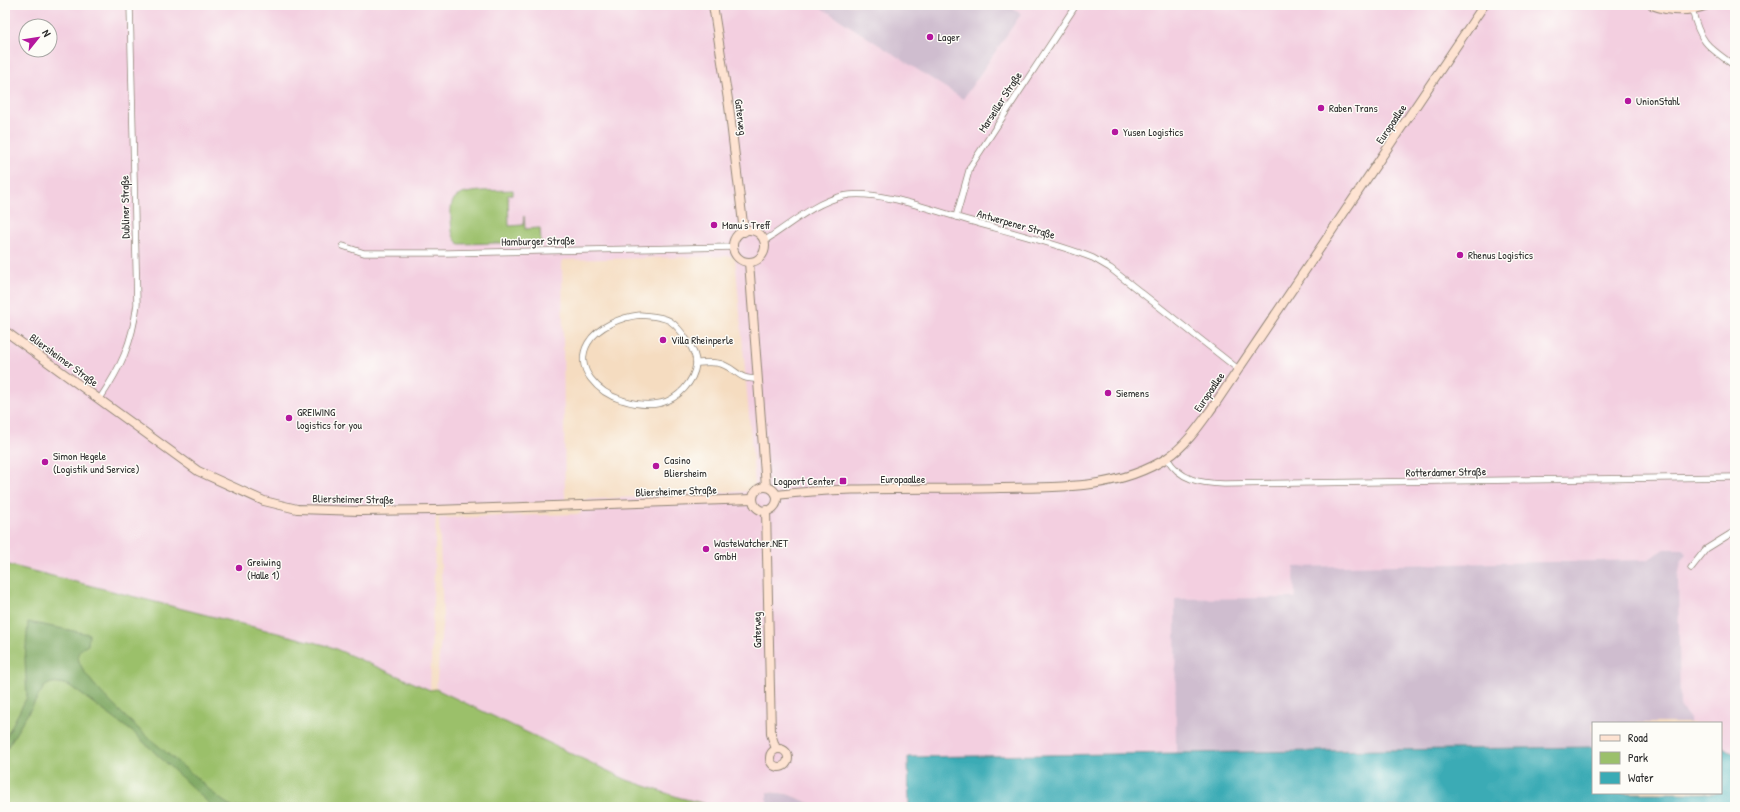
<svg xmlns="http://www.w3.org/2000/svg" width="1740" height="812" viewBox="0 0 1740 812" font-family="'Patrick Hand',sans-serif">
<style>
.built{fill:#f3cfe0;fill-rule:evenodd}
.industrial{fill:#cfbdcf}
.green{fill:#9bc06b;stroke:#63764b}
.forest{fill:#7ca65f;stroke:#546845}
.water{fill:#3aabb5;stroke:#326b70}
.lines{fill:none;stroke-linecap:round;stroke-linejoin:round}
.street-casing{stroke:#908476;stroke-width:7}
.secondary-casing{stroke:#908476;stroke-width:10}
.street{stroke:#fff;stroke-width:5.5}
.secondary{stroke:#fee3d2;stroke-width:8}
.poi-dot{fill:#b5179e;stroke:#fdfcf7;stroke-width:1.5}
.labels{text-anchor:middle;dominant-baseline:central;stroke-width:3;stroke-linejoin:round;paint-order:stroke}
.poi-label{font-size:11px;fill:#2b2b2b;stroke:#fdfcf7;text-anchor:start}
.street-label{font-size:11px;fill:#2b2b2b;stroke:#fdfcf7}
</style>
<rect width="100%" height="100%" fill="#fdfcf7"/>
<filter id="ink" filterUnits="userSpaceOnUse"><feTurbulence type="fractalNoise" baseFrequency=".025" numOctaves="2"/><feDisplacementMap in="SourceGraphic" scale="8" xChannelSelector="R" yChannelSelector="G"/><feConvolveMatrix kernelMatrix="1 2 1 2 8 2 1 2 1" color-interpolation-filters="sRGB"/></filter>
<filter id="wash" filterUnits="userSpaceOnUse"><feTurbulence type="fractalNoise" baseFrequency=".012" numOctaves="4" result="noise"/><feDisplacementMap in="SourceGraphic" scale="16" xChannelSelector="R" yChannelSelector="G"/><feGaussianBlur stdDeviation="0.9" result="paint"/><feColorMatrix in="noise" values="0 0 0 0 0 0 0 0 0 0 0 0 0 0 0 0 0 1.4 0 .05"/><feComposite in="paint" operator="in"/></filter>
<g filter="url(#wash)">
<rect width="100%" height="100%" fill="#f5dcc0"/>
<path class="built" d="M5 5H1735V754L1721 747V723H1593V747L909 807H820L787 794 767 792V807H720L681 798 627 780 436 689 443 617 439 518 581 514V500L749 491 755 484 735 256 562 260 565 501 436 510 430 690 329 646 5 564ZM26 26H50V50H26Z"/>
<g class="industrial">
<polygon points="817,5 1008,5 1021,14 963,99"/>
<polygon points="1665,549 1683,549 1687,555 1681,561 1678,578 1680,706 1690,719 1690,723 1593,723 1593,747 1176,753 1175,599 1295,598 1294,567 1647,560"/>
<polygon points="767,792 787,794 820,807 767,807"/>
</g>
<g class="green">
<path d="M513 190V194L508 195 509 226 523 225 524 216 525 229 540 228 541 242 459 244C451 237 452 229 451 219 451 212 450 204 455 198 464 189 499 191 513 190Z"/>
<polygon points="5,564 329,646 430,690 436,689 627,780 681,798 720,807 5,807"/>
</g>
<path class="forest" d="M28 622 89 634 88 645C83 648 78 650 78 656 79 683 168 754 191 773 203 783 220 802 234 807H213L134 733 70 686C60 683 53 680 44 687L5 751V739L27 697 25 659Z"/>
<polygon class="water" points="1593,747 1593,793 1721,793 1721,747 1735,754 1735,807 909,807 908,757"/>
</g>
<g filter="url(#ink)">
<g class="lines">
<defs>
<g id="street">
<path d="M1692 9C1700 43 1708 47 1735 66"/>
<polyline points="956,217 970,167 1076,5"/>
<path d="M764 241C790 225 813 203 843 196 876 188 940 213 974 222 1013 233 1055 243 1093 258L1110 268 1238 369"/>
<polyline points="343,246 364,253 448,253 733,247"/>
<path d="M640 315C650 316 662 316 670 321 680 328 697 351 696 364 694 382 678 399 661 403 648 406 634 404 622 400 599 393 573 369 588 343 598 326 622 317 640 315Z"/>
<path d="M696 363C705 363 716 361 724 365 740 372 737 379 758 379"/>
<path d="M99 400C121 367 132 344 137 304L130 5"/>
<path d="M1167 458C1180 481 1201 483 1224 484L1735 477"/>
<polyline points="1691,568 1706,549 1735,531"/>
</g>
<g id="secondary">
<polyline points="713,5 729,106 744,232"/>
<path d="M1652 5C1670 12 1689 12 1707 5"/>
<circle cx="749" cy="246" r="16"/>
<polyline points="749,262 766,487"/>
<polyline points="5,331 198,471 264,501 297,509 360,511 435,510 753,499"/>
<circle cx="765" cy="499" r="12"/>
<path d="M777 495C850 486 926 490 1000 488 1057 487 1117 490 1167 458 1187 445 1201 423 1215 404L1484 5"/>
<polyline points="766,510 771,734 776,749"/>
<circle cx="779" cy="758" r="9"/>
</g>
</defs>
<use href="#street" class="street-casing"/>
<use href="#secondary" class="secondary-casing"/>
<use href="#street" class="street"/>
<use href="#secondary" class="secondary"/>
</g>
</g>
<g class="poi-dot">
<circle cx="930" cy="37" r="4"/>
<circle cx="1628" cy="101" r="4"/>
<circle cx="1321" cy="108" r="4"/>
<circle cx="1115" cy="132" r="4"/>
<circle cx="714" cy="225" r="4"/>
<circle cx="1460" cy="255" r="4"/>
<circle cx="663" cy="340" r="4"/>
<circle cx="1108" cy="393" r="4"/>
<circle cx="289" cy="418" r="4"/>
<circle cx="45" cy="462" r="4"/>
<circle cx="656" cy="466" r="4"/>
<rect x="839" y="477" width="8" height="8" rx="2"/>
<circle cx="706" cy="549" r="4"/>
<circle cx="239" cy="568" r="4"/>
</g>
<g class="labels">
<g class="poi-label">
<text x="938" y="37">Lager</text>
<text x="1636" y="101">UnionStahl</text>
<text x="1329" y="108">Raben Trans</text>
<text x="1123" y="132">Yusen Logistics</text>
<text x="722" y="225">Manu's Treff</text>
<text x="1468" y="255">Rhenus Logistics</text>
<text x="671" y="340">Villa Rheinperle</text>
<text x="1116" y="393">Siemens</text>
<text x="297" y="412">GREIWING<tspan x="297" dy="13">logistics for you</tspan></text>
<text x="53" y="456">Simon Hegele<tspan x="53" dy="13">(Logistik und Service)</tspan></text>
<text x="664" y="460">Casino<tspan x="664" dy="13">Bliersheim</tspan></text>
<text x="835" y="481" text-anchor="end">Logport Center</text>
<text x="714" y="543">WasteWatcher.NET<tspan x="714" dy="13">GmbH</tspan></text>
<text x="247" y="562">Greiwing<tspan x="247" dy="13">(Halle 1)</tspan></text>
</g>
<g class="street-label">
<text transform="translate(1000 102) rotate(-57)">Marseiller Straße</text>
<text transform="translate(741 117) rotate(83)">Gaterweg</text>
<text transform="translate(1391 124) rotate(-56)">Europaallee</text>
<text transform="translate(125 207) rotate(-91)">Dubliner Straße</text>
<text transform="translate(1016 224) rotate(16)">Antwerpener Straße</text>
<text transform="translate(538 241) rotate(-1)">Hamburger Straße</text>
<text transform="translate(64 360) rotate(36)">Bliersheimer Straße</text>
<text transform="translate(1209 392) rotate(-56)">Europaallee</text>
<text transform="translate(1446 472) rotate(-1)">Rotterdamer Straße</text>
<text x="903" y="479">Europaallee</text>
<text transform="translate(676 491) rotate(-2)">Bliersheimer Straße</text>
<text transform="translate(353 499) rotate(1)">Bliersheimer Straße</text>
<text transform="translate(757 630) rotate(-91)">Gaterweg</text>
</g>
</g>
<rect width="1740" height="812" fill="none" stroke="#fdfcf7" stroke-width="20"/>
<rect x="1592" y="722" width="130" height="72" fill="#fdfcf7" stroke="#a9a8a5"/>
<rect x="1600" y="735" width="20" height="6" fill="#fee3d2" stroke="#a9a8a5"/>
<text x="1628" y="742" font-size="12" fill="#2b2b2b">Road</text>
<rect x="1600" y="752" width="20" height="12" fill="#9bc06b" stroke="#a9a8a5"/>
<text x="1628" y="762" font-size="12" fill="#2b2b2b">Park</text>
<rect x="1600" y="772" width="20" height="12" fill="#3aabb5" stroke="#a9a8a5"/>
<text x="1628" y="782" font-size="12" fill="#2b2b2b">Water</text>
<g transform="translate(38 38) rotate(60)"><circle r="19" fill="#fdfcf7" stroke="#a9a8a5"/>
<path d="M0-3L7 15L0 10L-7 15Z" fill="#b5179e"/>
<text y="-6" font-size="11" font-weight="bold" text-anchor="middle" fill="#2b2b2b">N</text>
</g>
</svg>
